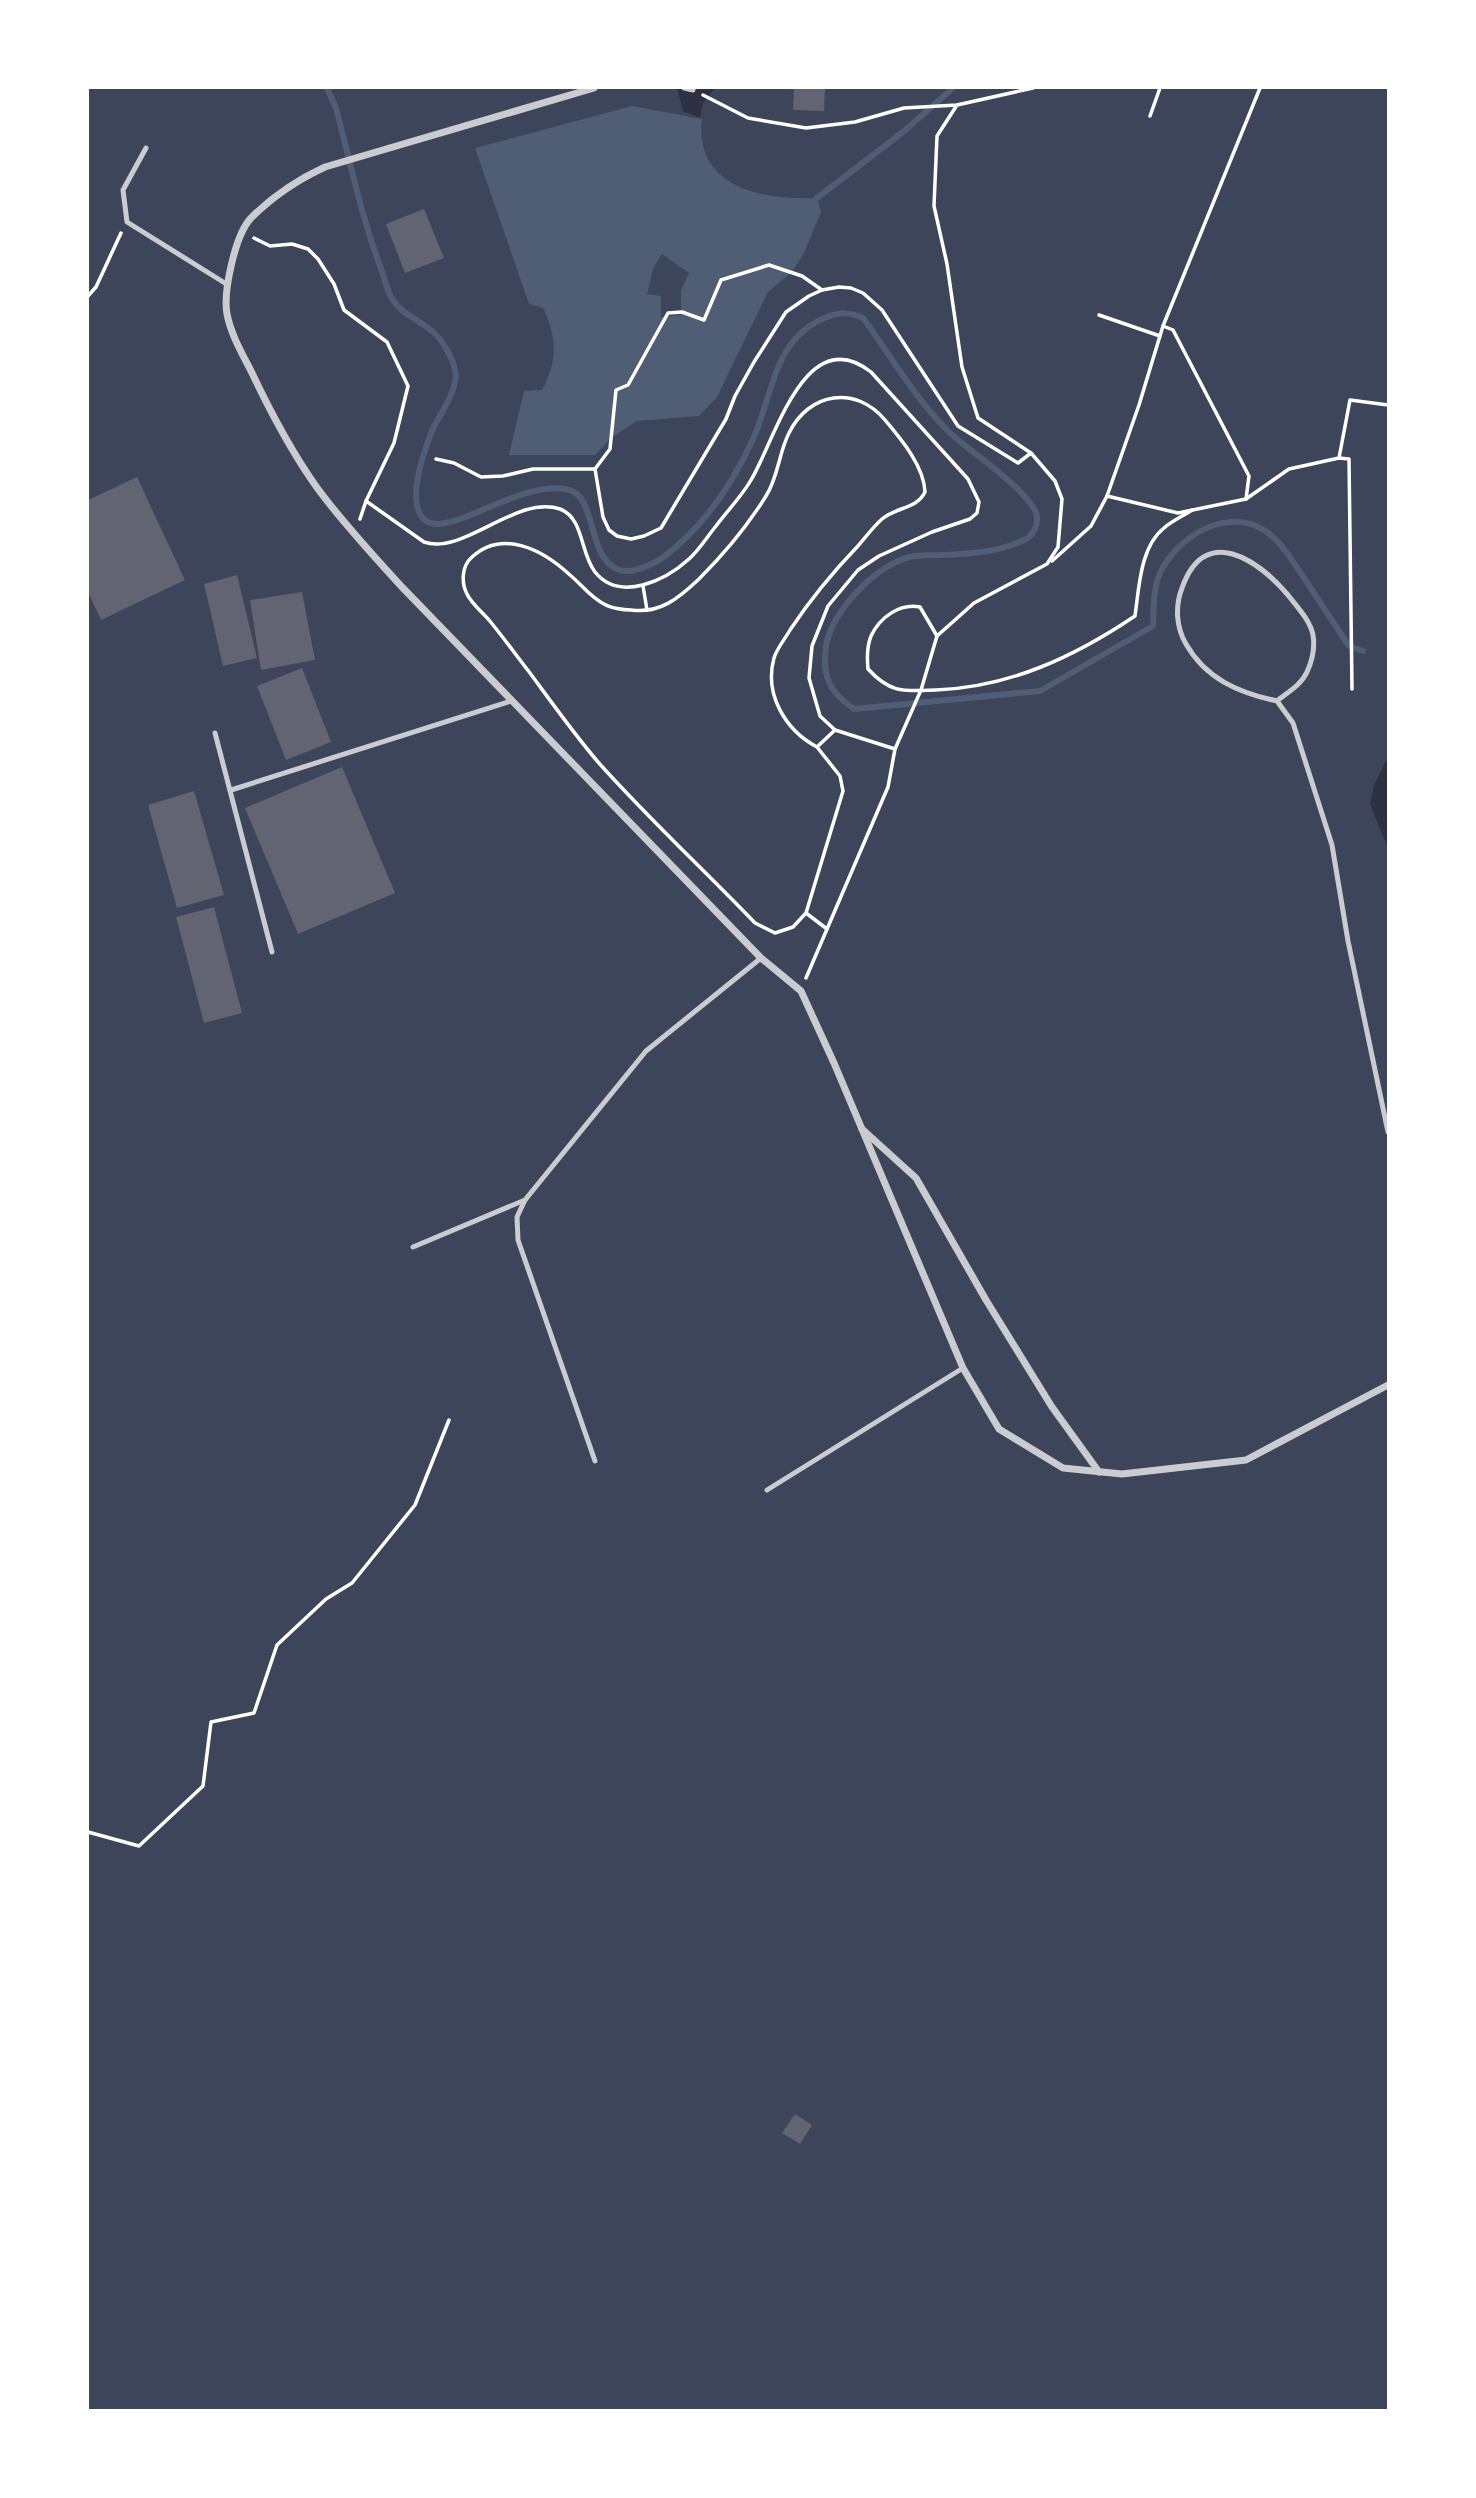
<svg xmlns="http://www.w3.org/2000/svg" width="1476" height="2498" viewBox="0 0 1476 2498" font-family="'Archivo Narrow',sans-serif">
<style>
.green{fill:#3c4559}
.water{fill:#4f5d75;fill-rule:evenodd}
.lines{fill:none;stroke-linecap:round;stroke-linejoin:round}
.stream{stroke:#4f5d75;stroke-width:6}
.building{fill:#626471}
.path{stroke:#fff;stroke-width:3.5}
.service{stroke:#caccd0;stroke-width:5}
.minor{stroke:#caccd0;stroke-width:7}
</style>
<rect width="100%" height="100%" fill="#2d3142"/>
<polygon class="green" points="88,88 677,88 683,111 700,118 703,103 715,88 1388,88 1388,761 1385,762 1374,786 1370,804 1388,848 1388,2410 88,2410"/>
<path class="water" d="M632 106 702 119C694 188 762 200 817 198L821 212 804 253 792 272 768 292 717 397 699 416 637 421 611 438 595 455H509L524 391 542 390C558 360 557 338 543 308L529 304 475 148ZM662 254 689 273 681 290V315L661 317V296L647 294 653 269Z"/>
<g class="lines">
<g class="stream">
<path d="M327 88 336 108C350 161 361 215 380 266 384 276 386 288 391 297 400 314 420 320 433 332 442 339 453 359 455 370 459 390 440 413 432 431 424 451 403 509 428 522 454 535 523 478 569 490 597 497 587 559 619 570 634 574 654 564 665 556 704 526 733 483 753 439 774 393 773 338 827 317 840 312 850 312 863 318 891 356 922 410 958 440 975 454 1035 496 1037 517 1038 526 1033 535 1026 539 1001 552 969 554 942 555 932 556 920 554 910 557 876 565 832 611 826 646 822 676 829 692 854 709L1040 691 1153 626C1154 609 1153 588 1160 573 1178 535 1230 505 1267 532 1283 544 1293 562 1304 578 1319 601 1334 623 1349 646L1363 651"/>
<polyline points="817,198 903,132 953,88"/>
</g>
</g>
<g class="building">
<polygon points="794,88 825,88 824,111 793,110"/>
<polygon points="424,209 444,258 405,273 386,224"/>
<polygon points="137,477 185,580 101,620 88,592 88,500"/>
<polygon points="237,575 257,658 223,666 204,584"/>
<polygon points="302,592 315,660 261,670 250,600"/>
<polygon points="302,668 331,742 286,760 257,686"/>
<polygon points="342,767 395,893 298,934 245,808"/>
<polygon points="194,791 224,895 177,908 148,805"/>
<polygon points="214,907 242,1013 204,1023 176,917"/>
<polygon points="795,2114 812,2125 800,2144 782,2133"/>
</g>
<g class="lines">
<g class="path">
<polyline points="703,95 748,118 806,128 855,122 904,108 957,105 1033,88"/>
<polyline points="1150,116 1160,88"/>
<path d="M254 238 270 246 292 244 308 249 318 259 334 284 344 310 387 342 408 386 394 443 366 501 424 542C463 556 517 494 560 509 584 518 580 553 595 572 620 603 666 580 689 559 699 550 707 537 716 526 727 511 742 496 751 480 775 441 805 320 871 372L968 479 979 502 977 513 970 519 932 532 879 556 858 570 828 606 812 646 809 678 820 716 835 730 895 749"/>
<polyline points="88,296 96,287 121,233"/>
<polyline points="1099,315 1160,336"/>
<polyline points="1163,326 1173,330 1249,476 1246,499"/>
<polyline points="1339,458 1350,400 1388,405"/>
<polyline points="436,459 454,463 481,477 503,476 533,469 595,469 603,517 609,530 617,536 631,539 644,536 661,528 726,419 735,396 754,362 786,312 809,296 822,290 839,287 851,288 863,293 882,310 958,426 1018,463 1031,453"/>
<polyline points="595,469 610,449 616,390 628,385 668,313 682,312 704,320 721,280 769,265 802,276 822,290"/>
<polyline points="1107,496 1178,513 1246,499 1289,469 1339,458 1349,459 1352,689"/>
<polyline points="360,519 366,501"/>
<polyline points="1052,561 1091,526 1107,496 1139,405 1163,326 1260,88"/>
<polyline points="643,586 647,610"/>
<path d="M937 636 920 607C900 603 880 617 871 636 867 646 867 659 868 669 891 694 904 691 936 690 1010 687 1074 657 1135 616 1139 588 1140 547 1164 528 1172 521 1183 516 1192 510"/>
<path d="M817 747 840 776 843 791 806 913 793 927 775 933 755 923C703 869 648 818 598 762 574 734 552 703 530 673 516 655 503 637 489 620 482 612 471 603 467 594 461 583 462 566 471 558 502 528 543 550 570 575 581 584 590 597 604 604 611 608 623 610 631 610 660 614 679 598 699 579 723 555 748 525 766 496 778 478 779 452 789 433 809 392 856 385 885 420 901 439 924 466 925 492 917 509 896 507 882 519 873 527 865 538 857 547 832 573 810 600 790 630 785 639 777 648 774 658 764 694 785 730 817 747L835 730"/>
<polyline points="806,913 827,929"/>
<polyline points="806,978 888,787 895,749 921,690 937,636 974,603 1047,564 1058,547 1062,499 1055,481 1031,453 978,418 962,367 947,264 934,206 937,136 957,105"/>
<polyline points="88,1832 139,1846 203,1786 211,1722 254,1713 277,1645 326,1599 352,1583 415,1505 449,1420"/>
</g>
<g class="service">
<polyline points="684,88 693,90"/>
<polyline points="146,148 123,190 127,222 228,285"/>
<path d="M1277 701C1288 692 1301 685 1307 672 1312 661 1315 647 1313 635 1310 620 1297 607 1288 595 1258 560 1205 523 1182 588 1175 606 1176 627 1186 644 1206 679 1239 693 1277 701L1293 723 1332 845 1348 941 1388 1132"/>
<polyline points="215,733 272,952"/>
<polyline points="231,790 511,701"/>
<polyline points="525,1200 517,1217 518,1240 595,1461"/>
<polyline points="413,1247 525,1200 646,1051 761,958"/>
<polyline points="767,1490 963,1368"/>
</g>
<g class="minor">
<path d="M594 88 325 167C299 179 272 197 251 218 235 235 223 292 227 314 231 335 243 355 252 373 271 413 292 453 318 489 343 523 372 554 401 586L761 958 801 991 834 1063 963 1368 999 1429 1063 1468 1122 1474 1246 1460 1388 1385"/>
<polyline points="862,1129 916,1178 986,1300 1052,1407 1099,1472"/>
</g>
</g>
<rect width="1476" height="2498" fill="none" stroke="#ffffff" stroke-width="178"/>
</svg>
